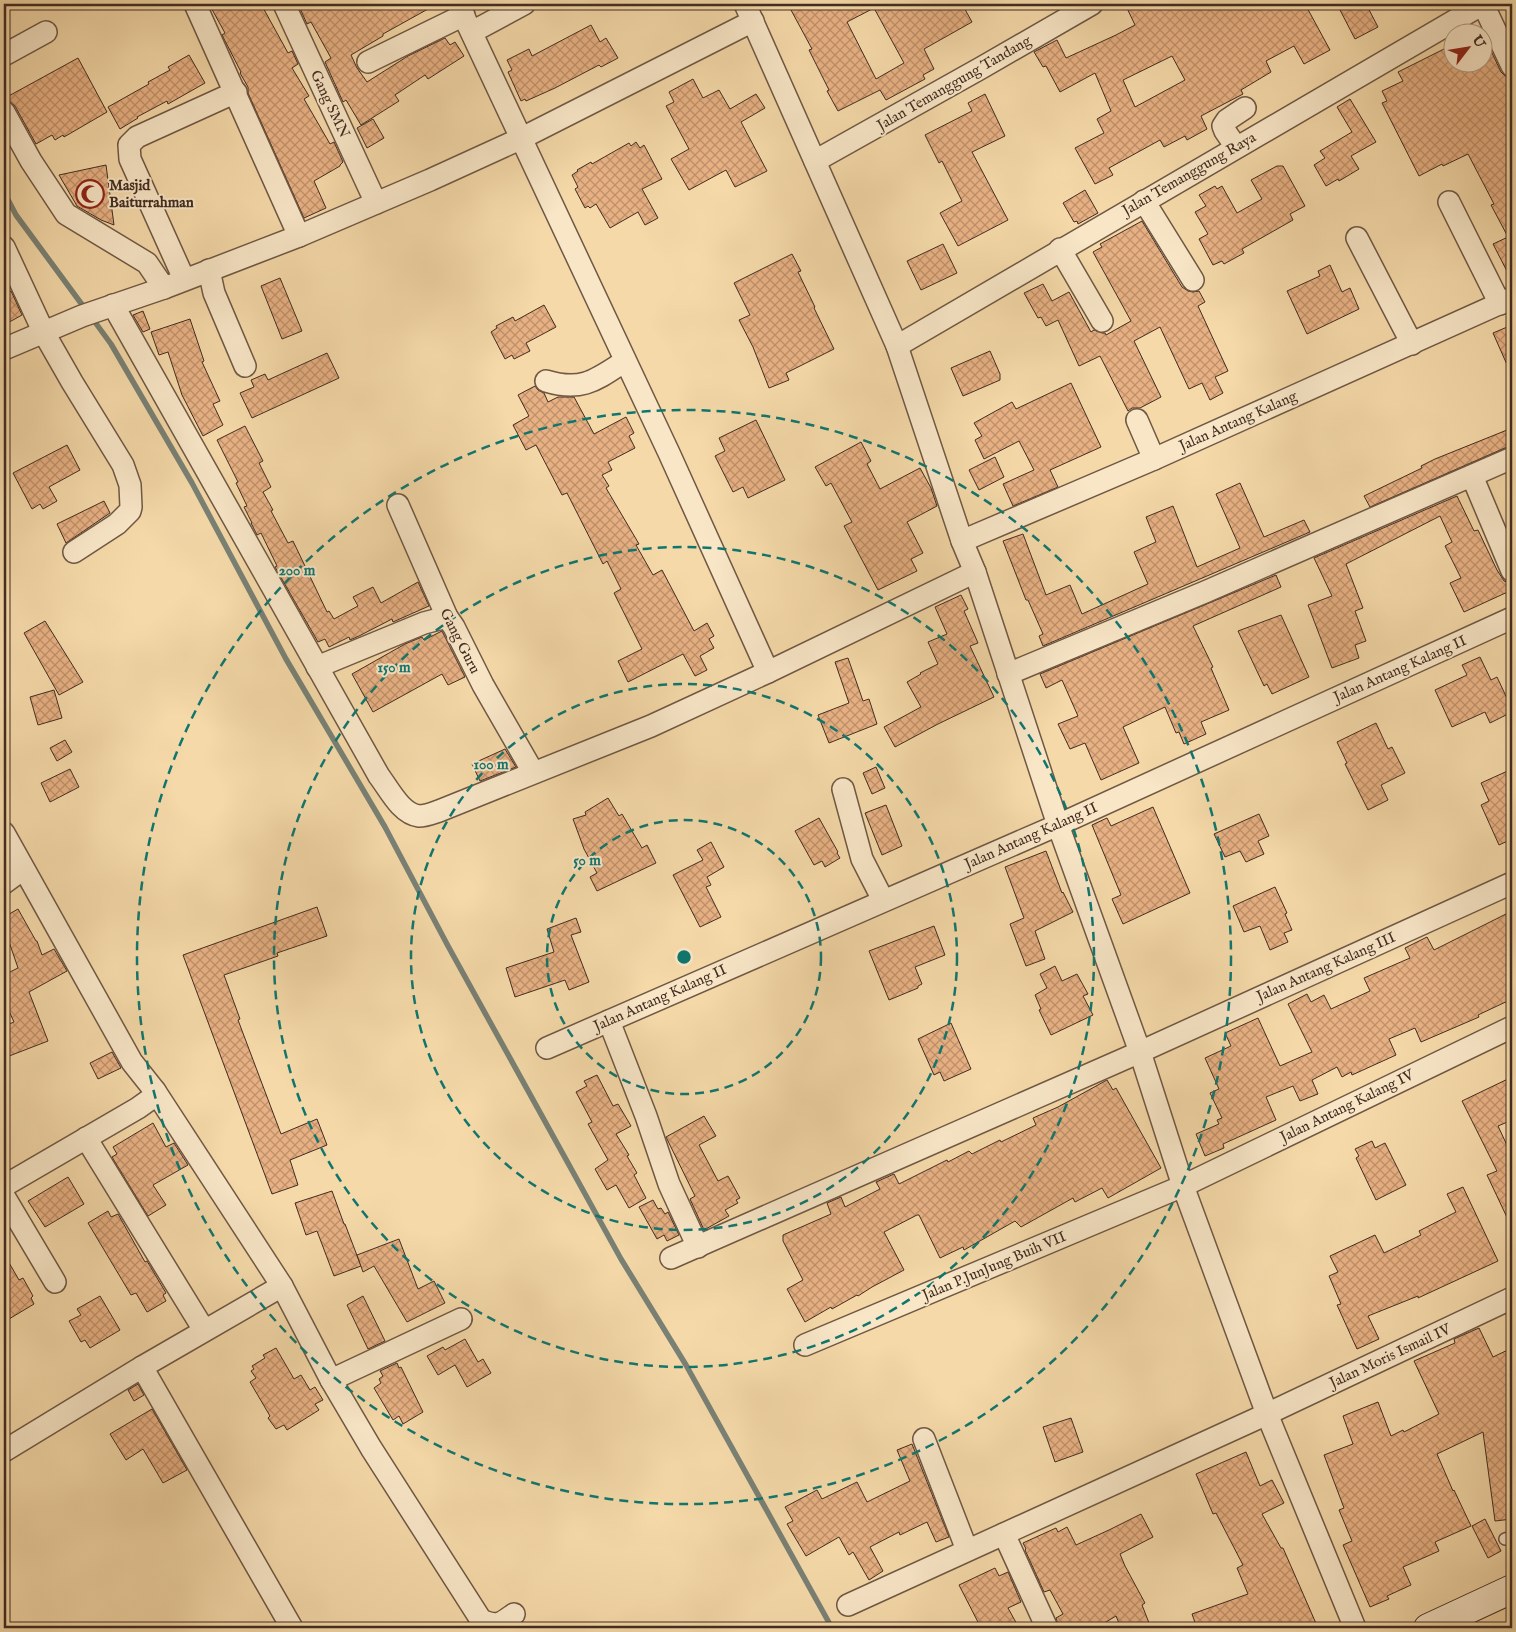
<svg xmlns="http://www.w3.org/2000/svg" width="1516" height="1632" viewBox="0 0 1516 1632" font-family="'IM FELL English',serif">
<style>
.lines{fill:none;stroke-linecap:round;stroke-linejoin:round}
.stream{stroke:#798175;stroke-width:5.5}
.building{fill:url(#building-cross-hatch);stroke:#422d22;fill-rule:evenodd}
.lane-casing{stroke:#6f5844;stroke-width:14}
.street-casing{stroke:#6f5844;stroke-width:24}
.secondary-casing{stroke:#422d22;stroke-width:30}
.lane{stroke:#f8e6c7;stroke-width:11}
.street{stroke:#f8e6c7;stroke-width:21}
.secondary{stroke:#f8e6c7;stroke-width:28}
.ring{fill:none;stroke:#0f766e;stroke-width:2.5;stroke-dasharray:9 6}
.labels{text-anchor:middle;dominant-baseline:central;stroke-width:4;stroke-linejoin:round;paint-order:stroke}
.street-label{font-size:15px;fill:#422d22;stroke:#f8e6c7}
.poi-label{font-size:15px;font-weight:bold;fill:#422d22;stroke:#f8e6c7;text-anchor:start}
.centre{fill:#0f766e;stroke:#f8e6c7;stroke-width:2.5}
.ring-label{font-size:15px;text-anchor:middle;font-weight:bold;fill:#0f766e;stroke:#f8e6c7;stroke-width:4;stroke-linejoin:round;paint-order:stroke}
</style>
<defs>
<pattern id="building-cross-hatch" width="8" height="8" patternUnits="userSpaceOnUse" patternTransform="scale(1.25)"><rect width="8" height="8" fill="#e8b183"/><path d="M0 0l8 8M0 8l8-8" fill="none" stroke="#be906b"/></pattern>
</defs>
<rect width="100%" height="100%" fill="#f5d9a9"/>
<filter id="stains"><feTurbulence type="fractalNoise" baseFrequency=".004" numOctaves="4"/><feColorMatrix values="0 0 0 0 .2 0 0 0 0 .09 0 0 0 0 .02 0 0 0 .5 -.17"/></filter>
<radialGradient id="worn" r=".72"><stop offset=".6" stop-color="#630" stop-opacity="0"/><stop offset="1" stop-color="#630" stop-opacity=".3"/></radialGradient>
<g class="lines">
<g class="stream">
<polyline points="4,192 16,215 86,310"/>
<polyline points="92,318 111,344 192,483 286,659 385,827 448,946 621,1259 686,1365 832,1628"/>
</g>
</g>
<g class="building">
<polygon points="209,4 261,4 288,53 292,51 293,53 298,64 292,68 309,96 304,99 330,144 334,142 343,162 340,165 340,166 314,181 326,208 304,218 248,93 248,87 240,73 241,72 222,35 225,33"/>
<polygon points="298,4 397,4 400,10 410,4 437,4 383,34 383,36 351,55 357,68 367,82 408,56 445,38 450,45 455,42 464,56 428,79 425,75 395,95 399,101 361,125 346,100 343,102 325,62 331,58 311,22 307,24"/>
<path d="M803 4H962L972 22 924 49 934 69 923 75 925 79 886 100 880 90 838 111 827 91 829 90 809 50 812 49 791 10ZM874 8 904 63 876 79 847 22Z"/>
<path d="M1125 4H1305L1330 50 1304 64 1294 46 1266 61 1271 72 1241 90 1243 94 1201 116 1207 129 1187 140 1185 136 1164 147 1160 140 1109 168 1113 175 1095 184 1075 148 1104 133 1097 119 1111 111 1095 73 1060 92 1046 66 1043 67 1034 52 1057 40 1066 58 1116 35 1135 25ZM1172 56 1185 80 1135 107 1123 80Z"/>
<polygon points="1351,4 1366,4 1378,27 1355,39 1340,10"/>
<polygon points="591,25 600,42 606,38 618,58 601,67 599,65 555,88 526,101 525,99 521,101 508,72 512,70 507,60 529,49 532,56"/>
<polygon points="1484,36 1501,72 1505,76 1512,78 1512,281 1493,244 1508,237 1491,205 1494,204 1468,154 1443,166 1442,164 1419,176 1382,103 1387,101 1382,91 1403,81 1398,72 1454,44 1454,62 1484,62"/>
<polygon points="189,55 205,83 168,104 167,101 137,117 138,118 120,129 108,107 149,84 148,82 170,70 168,67"/>
<polygon points="78,58 107,112 64,137 63,135 55,140 52,135 36,144 15,106 5,98"/>
<polygon points="693,79 703,98 719,90 730,109 756,94 765,108 741,122 767,171 735,187 726,170 689,190 671,159 689,149 666,106 674,102 669,92"/>
<polygon points="985,94 1005,136 972,152 1008,220 958,246 940,213 962,201 942,161 939,163 925,135 972,111 968,103"/>
<polygon points="1350,99 1376,142 1351,156 1359,169 1339,181 1338,179 1326,186 1314,165 1325,158 1320,151 1352,132 1337,107"/>
<polygon points="373,119 384,138 367,148 357,128"/>
<polygon points="636,142 640,148 644,145 662,179 642,189 658,218 645,225 638,212 610,228 596,204 590,208 588,206 585,208 575,189 578,187 572,175 578,171 577,170 591,162 592,164 629,143 631,146"/>
<polygon points="106,165 114,225 101,220 77,206 59,175"/>
<polygon points="1277,166 1283,166 1305,206 1290,214 1293,220 1242,249 1244,253 1224,264 1222,261 1213,265 1199,239 1208,234 1195,212 1206,206 1199,195 1215,186 1217,189 1222,186 1237,213 1262,199 1251,180"/>
<polygon points="1085,190 1098,213 1078,224 1077,221 1074,222 1063,203"/>
<polygon points="1142,221 1182,287 1188,291 1193,292 1199,291 1205,302 1198,306 1228,371 1215,377 1223,393 1210,400 1202,383 1189,389 1160,327 1134,341 1161,397 1140,408 1132,408 1128,411 1100,356 1079,366 1058,320 1046,326 1041,317 1038,318 1024,293 1043,284 1052,301 1069,292 1091,332 1094,330 1102,333 1105,333 1106,335 1131,321 1093,252 1102,247 1100,244"/>
<polygon points="943,244 957,273 921,290 907,261"/>
<polygon points="792,254 801,271 798,272 815,307 814,308 834,349 786,373 789,380 769,388 753,347 739,320 750,315 734,283"/>
<polygon points="1330,265 1342,292 1350,288 1359,309 1307,334 1287,291 1320,276 1318,271"/>
<polygon points="280,278 302,331 282,339 261,286"/>
<polygon points="11,291 22,315 4,325 4,295"/>
<polygon points="544,305 556,327 526,343 530,351 514,359 512,355 505,359 491,332 497,328 496,326 513,317 515,321"/>
<polygon points="143,311 150,329 143,332 133,315"/>
<polygon points="190,319 204,361 202,362 220,401 213,404 223,425 203,436 182,395 168,352 159,355 151,332"/>
<polygon points="1512,325 1512,376 1493,333"/>
<polygon points="990,351 1000,374 1000,380 963,396 951,368"/>
<polygon points="327,353 339,378 252,418 240,393 254,387 251,380 265,374 268,380"/>
<polygon points="1071,383 1101,447 1050,470 1058,487 1013,506 1003,484 1034,470 1019,441 984,459 975,440 982,436 974,423 1012,402 1016,409"/>
<polygon points="535,386 538,390 544,393 548,402 558,397 574,397 594,434 626,417 634,433 629,436 635,448 608,462 612,470 602,475 609,486 606,488 639,544 636,545 653,575 662,570 694,631 707,623 714,636 709,639 714,648 700,656 707,670 695,676 683,654 628,682 618,661 642,649 614,593 621,589 607,561 603,564 567,493 562,495 536,445 526,450 513,425 529,416 518,395"/>
<polygon points="756,420 785,480 748,498 743,487 733,492 715,456 725,451 719,438"/>
<polygon points="245,426 263,461 259,463 271,487 263,492 273,510 271,511 288,543 293,541 327,612 329,611 334,619 358,606 353,597 373,587 381,603 418,582 429,606 393,622 392,619 359,636 350,640 349,637 329,647 325,639 318,642 275,567 277,566 261,533 257,535 251,523 252,523 244,507 247,506 236,483 238,482 217,440"/>
<polygon points="1512,428 1512,446 1507,447 1370,507 1364,496 1422,468 1421,466 1435,459"/>
<polygon points="861,442 871,461 867,464 880,489 920,468 931,488 937,506 907,522 923,553 911,559 917,571 878,590 844,526 852,522 831,483 826,486 815,467"/>
<polygon points="67,445 80,470 49,487 57,501 43,509 40,504 32,509 13,473"/>
<polygon points="995,457 1004,477 979,490 969,470"/>
<polygon points="1240,483 1264,537 1304,520 1310,532 1043,646 1039,636 1043,634 1028,600 1026,600 1003,541 1023,534 1046,595 1070,585 1082,614 1148,584 1134,552 1156,542 1146,517 1173,506 1197,567 1240,548 1216,494"/>
<polygon points="1457,496 1474,531 1478,530 1497,570 1504,581 1511,583 1512,590 1464,612 1450,583 1461,578 1445,546 1452,542 1440,516 1346,564 1363,608 1355,611 1366,641 1355,645 1359,658 1332,668 1308,605 1332,596 1314,558"/>
<polygon points="104,501 110,513 66,543 57,524"/>
<polygon points="1276,575 1281,587 1193,626 1213,667 1211,668 1229,710 1201,722 1206,734 1184,744 1179,732 1176,733 1165,707 1123,727 1139,763 1101,780 1085,743 1070,749 1058,724 1078,716 1062,680 1046,688 1040,674"/>
<polygon points="961,595 968,609 964,611 978,643 970,646 994,697 938,724 895,747 884,727 921,707 907,682 921,674 920,673 938,664 928,642 947,634 935,607"/>
<polygon points="1281,615 1309,677 1272,694 1267,684 1264,686 1238,631"/>
<polygon points="45,621 83,682 59,695 24,633"/>
<polygon points="442,631 465,677 448,685 442,674 373,712 352,674 405,644 422,637 424,640"/>
<polygon points="1480,657 1491,680 1497,677 1512,709 1512,712 1490,723 1485,712 1452,727 1435,690 1467,675 1462,665"/>
<polygon points="848,658 863,701 869,699 877,724 829,743 818,715 849,703 835,662"/>
<polygon points="54,690 62,718 38,725 30,697"/>
<polygon points="1376,723 1388,749 1392,747 1405,773 1381,785 1388,800 1368,810 1345,764 1347,763 1337,742"/>
<polygon points="65,740 72,752 57,761 50,748"/>
<polygon points="505,749 516,767 480,781 472,764"/>
<polygon points="876,767 885,788 872,794 863,773"/>
<polygon points="70,769 79,787 50,802 41,783"/>
<polygon points="1512,769 1512,839 1499,845 1481,805 1489,801 1481,783"/>
<polygon points="608,798 619,816 622,814 642,848 647,845 656,863 597,891 590,877 597,873 584,849 573,819 586,815 585,812"/>
<polygon points="886,805 902,846 882,855 865,813"/>
<polygon points="1153,807 1190,893 1123,924 1112,899 1121,895 1092,825 1107,818 1111,826"/>
<polygon points="1259,814 1269,836 1258,841 1264,854 1246,862 1240,851 1225,857 1214,834"/>
<polygon points="819,818 838,852 837,853 840,858 825,867 822,861 814,865 795,831"/>
<polygon points="711,842 724,867 707,877 711,885 706,887 721,917 700,927 673,875 703,860 697,850"/>
<polygon points="1046,851 1062,893 1063,892 1073,912 1035,931 1045,959 1026,966 1010,924 1024,918 1005,867"/>
<polygon points="1275,887 1287,913 1285,914 1292,930 1284,933 1288,942 1270,950 1260,926 1244,932 1233,906"/>
<polygon points="317,907 327,936 277,953 278,956 224,975 240,1019 238,1020 281,1134 317,1119 327,1145 290,1160 298,1185 272,1194 183,955"/>
<polygon points="18,909 36,941 37,941 42,955 54,949 67,971 29,992 48,1041 4,1058 4,1026 14,1022 4,1000 4,975 18,968 7,936 4,937 4,917"/>
<polygon points="1506,914 1507,916 1512,914 1512,999 1478,1015 1479,1017 1421,1042 1415,1028 1389,1039 1396,1055 1352,1075 1351,1072 1342,1077 1337,1067 1312,1080 1318,1094 1300,1101 1293,1086 1266,1097 1276,1120 1223,1144 1224,1148 1205,1156 1196,1134 1219,1124 1217,1120 1222,1118 1210,1093 1219,1089 1205,1058 1231,1046 1225,1033 1258,1018 1280,1066 1312,1052 1288,1004 1307,994 1311,1002 1324,995 1331,1009 1370,991 1364,978 1410,958 1405,948 1427,937 1434,950"/>
<polygon points="576,918 581,932 571,935 589,982 569,990 565,980 515,997 506,968 554,952 547,929"/>
<polygon points="934,926 945,955 915,967 922,984 918,986 918,988 889,1000 869,951"/>
<polygon points="1055,966 1062,981 1077,974 1088,994 1083,996 1093,1015 1051,1035 1039,1010 1041,1009 1035,995 1047,988 1040,974"/>
<polygon points="951,1023 971,1069 944,1081 940,1072 934,1075 918,1039"/>
<polygon points="112,1052 121,1068 98,1079 90,1063"/>
<polygon points="597,1075 613,1106 618,1104 631,1126 616,1134 629,1155 627,1156 637,1173 634,1175 646,1198 629,1208 616,1185 607,1190 595,1169 608,1160 588,1124 592,1122 576,1092 587,1086 584,1081"/>
<polygon points="1512,1077 1512,1120 1498,1126 1512,1156 1512,1228 1487,1175 1497,1171 1462,1101"/>
<polygon points="1107,1080 1113,1090 1116,1088 1161,1168 1108,1198 1102,1188 1075,1202 1073,1198 1021,1227 1015,1221 964,1250 963,1247 940,1258 919,1215 917,1215 884,1232 904,1270 872,1287 858,1296 857,1295 832,1309 831,1307 805,1322 787,1289 803,1280 783,1241 783,1235 831,1214 827,1203 841,1197 845,1207 880,1189 876,1182 894,1174 899,1184 947,1160 948,1162 969,1151 972,1154 1000,1140 1001,1142 1036,1125 1033,1118 1058,1107"/>
<polygon points="704,1116 716,1136 699,1145 718,1181 728,1176 740,1198 736,1200 738,1203 725,1210 729,1216 704,1230 690,1199 695,1196 666,1137"/>
<polygon points="153,1123 166,1147 174,1143 188,1165 153,1185 166,1205 148,1216 112,1157 117,1154 113,1147"/>
<polygon points="1372,1141 1375,1148 1385,1143 1406,1185 1376,1200 1356,1158 1359,1156 1355,1149"/>
<polygon points="68,1177 84,1204 45,1227 28,1201"/>
<polygon points="1463,1187 1498,1261 1418,1298 1418,1296 1368,1316 1379,1339 1357,1349 1337,1305 1341,1304 1329,1276 1338,1272 1330,1256 1375,1235 1384,1253 1421,1235 1419,1231 1456,1212 1447,1194"/>
<polygon points="332,1191 344,1224 345,1224 361,1266 334,1276 317,1231 306,1235 295,1203"/>
<polygon points="653,1200 658,1209 661,1208 665,1214 668,1212 679,1235 667,1241 664,1235 657,1239 639,1207"/>
<polygon points="108,1211 111,1217 118,1214 145,1262 147,1261 166,1293 163,1295 166,1301 149,1311 147,1312 136,1293 131,1295 88,1223"/>
<polygon points="399,1239 418,1289 434,1281 445,1303 407,1322 374,1266 363,1272 357,1255"/>
<polygon points="4,1254 19,1280 23,1278 33,1296 31,1298 34,1304 4,1322"/>
<polygon points="100,1296 120,1330 90,1348 85,1340 81,1342 69,1321 81,1315 77,1309"/>
<polygon points="363,1296 385,1341 368,1349 347,1305"/>
<polygon points="1479,1328 1493,1357 1512,1348 1512,1519 1495,1521 1483,1432 1437,1454 1453,1491 1454,1490 1471,1526 1435,1542 1439,1551 1403,1567 1411,1585 1387,1596 1389,1599 1370,1607 1343,1545 1352,1541 1339,1510 1344,1508 1324,1455 1353,1444 1343,1416 1378,1402 1391,1436 1403,1430 1404,1432 1439,1414 1414,1361 1455,1343 1454,1339"/>
<polygon points="465,1339 478,1362 483,1359 491,1373 467,1387 455,1365 438,1375 427,1356 443,1347 445,1350"/>
<polygon points="276,1348 294,1379 301,1375 310,1390 315,1387 323,1400 315,1404 319,1410 287,1430 284,1425 276,1429 268,1418 270,1416 250,1382 256,1378 251,1371 254,1369 252,1366 265,1358 263,1355"/>
<polygon points="397,1363 399,1368 401,1367 423,1412 403,1424 399,1416 393,1420 374,1388 381,1383 379,1379 383,1376 380,1371"/>
<polygon points="138,1384 144,1395 134,1401 128,1390"/>
<polygon points="152,1409 187,1470 163,1483 143,1449 126,1460 110,1434"/>
<polygon points="1071,1418 1083,1452 1055,1462 1043,1427"/>
<polygon points="912,1444 949,1537 936,1542 927,1522 900,1535 899,1532 870,1547 883,1571 869,1580 853,1552 849,1555 839,1537 806,1556 787,1524 793,1521 785,1507 817,1490 822,1499 857,1482 867,1502 910,1481 897,1450"/>
<polygon points="1246,1452 1260,1486 1272,1480 1284,1503 1262,1514 1281,1548 1283,1548 1318,1628 1197,1628 1192,1614 1248,1594 1237,1568 1243,1565 1216,1513 1213,1514 1196,1474"/>
<polygon points="1141,1514 1153,1537 1120,1554 1125,1566 1145,1603 1142,1605 1151,1628 1121,1628 1116,1616 1096,1628 1059,1628 1056,1618 1063,1614 1050,1590 1044,1592 1025,1550 1026,1549 1023,1543 1056,1528 1058,1532 1067,1527 1076,1545 1109,1530"/>
<polygon points="1485,1519 1501,1551 1488,1558 1472,1526"/>
<polygon points="995,1568 999,1576 1008,1572 1021,1602 1008,1608 1019,1628 981,1628 959,1585"/>
</g>
<g class="lines">
<defs>
<polyline id="lane" points="1505,1539 1512,1537"/>
<g id="street">
<polyline points="195,4 299,236"/>
<polyline points="284,4 376,203"/>
<polyline points="458,4 669,453 768,672"/>
<polyline points="745,4 897,346 962,541 975,572 1058,825 1140,1052 1183,1186 1267,1414 1355,1628"/>
<polyline points="1483,4 1512,66"/>
<polyline points="472,32 524,4"/>
<polyline points="4,55 46,32"/>
<polyline points="368,62 464,15"/>
<polyline points="4,112 31,161 66,214 147,263 164,288"/>
<polyline points="1236,147 1225,131 1223,126 1227,120 1245,108"/>
<polyline points="815,161 981,68 1092,4"/>
<polyline points="1144,201 1193,280"/>
<polyline points="1449,202 1500,304"/>
<polyline points="1357,238 1412,344"/>
<polyline points="4,247 44,333 72,382 123,465 130,485 131,507 130,511 117,524 74,552"/>
<polyline points="1060,249 1102,321"/>
<polyline points="209,270 214,293 245,366"/>
<polyline points="184,279 130,159 129,145 137,137 236,92"/>
<path d="M113 305 379 776C389 789 401 814 419 816 426 816 433 813 439 811L651 726 768 672 975 572"/>
<polyline points="897,346 1483,4"/>
<polyline points="4,349 82,316 164,288 299,236 430,180 522,138 753,21"/>
<path d="M546 381C582 392 596 380 625 361"/>
<polyline points="1137,420 1154,459"/>
<polyline points="1472,476 1512,571"/>
<polyline points="398,505 447,617 454,627 483,685 533,772"/>
<polyline points="962,541 1154,459 1512,298"/>
<polyline points="317,667 424,623 447,617"/>
<polyline points="1008,674 1205,592 1512,458"/>
<polyline points="843,789 862,859 883,900"/>
<polyline points="4,833 132,1062 155,1091 152,1098 138,1108 4,1186"/>
<polyline points="4,883 23,869"/>
<polyline points="609,1021 646,1116 669,1184 698,1247"/>
<polyline points="547,1048 1058,825 1512,618"/>
<path d="M155 1091 282 1286 331 1380 371 1448 481 1620C498 1627 500 1624 514 1614"/>
<polyline points="86,1138 204,1330"/>
<polyline points="4,1196 55,1282"/>
<polyline points="671,1258 1140,1052 1512,883"/>
<polyline points="282,1286 142,1367 292,1628"/>
<polyline points="805,1345 1183,1186 1512,1027"/>
<polyline points="331,1380 461,1319"/>
<polyline points="924,1439 967,1550"/>
<polyline points="4,1451 142,1367"/>
<polyline points="1004,1534 1047,1628"/>
<polyline points="848,1605 1267,1414 1512,1298"/>
</g>
<polyline id="secondary" points="1428,1628 1512,1589"/>
</defs>
<use href="#lane" class="lane-casing"/>
<use href="#street" class="street-casing"/>
<use href="#secondary" class="secondary-casing"/>
<use href="#lane" class="lane"/>
<use href="#street" class="street"/>
<use href="#secondary" class="secondary"/>
</g>
<g class="ring">
<circle cx="684" cy="957" r="137"/>
<circle cx="684" cy="957" r="273"/>
<circle cx="684" cy="957" r="410"/>
<circle cx="684" cy="957" r="547"/>
</g>
<defs>
<symbol id="mosque-ring" viewBox="-11 -11 22 22"><circle r="9.5" fill="#f8e6c7" stroke="#8f2418" stroke-width="1.5"/><path d="M3.5-4.9A6 6 0 1 0 3.5 4.9A5 5 0 1 1 3.5-4.9Z" fill="#8f2418"/></symbol>
</defs>
<g fill-rule="evenodd">
<use href="#mosque-ring" x="74" y="178" width="32" height="32"/>
</g>
<g class="labels">
<g class="street-label">
<text transform="translate(954 83) rotate(-30)">Jalan Temanggung Tandang</text>
<text transform="translate(330 104) rotate(65)">Gang SMN</text>
<text transform="translate(1189 174) rotate(-30)">Jalan Temanggung Raya</text>
<text transform="translate(1238 421) rotate(-24)">Jalan Antang Kalang</text>
<text transform="translate(460 641) rotate(63)">Gang Guru</text>
<text transform="translate(1400 669) rotate(-24)">Jalan Antang Kalang II</text>
<text transform="translate(1031 836) rotate(-24)">Jalan Antang Kalang II</text>
<text transform="translate(1326 967) rotate(-24)">Jalan Antang Kalang III</text>
<text transform="translate(660 998) rotate(-24)">Jalan Antang Kalang II</text>
<text transform="translate(1347 1106) rotate(-26)">Jalan Antang Kalang IV</text>
<text transform="translate(994 1266) rotate(-23)">Jalan P.JunJung Buih VII</text>
<text transform="translate(1390 1356) rotate(-25)">Jalan Moris Ismail IV</text>
</g>
<g class="poi-label">
<text x="109" y="185">Masjid<tspan x="109" dy="17">Baiturrahman</tspan></text>
</g>
</g>
<circle cx="684" cy="957" r="8" class="centre"/>
<g class="ring-label">
<text x="297" y="575">200 m</text>
<text x="394" y="672">150 m</text>
<text x="491" y="769">100 m</text>
<text x="587" y="865">50 m</text>
</g>
<rect width="1516" height="1632" fill="none" stroke="#f5d9a9" stroke-width="20"/>
<rect x="5" y="5" width="1506" height="1622" fill="none" stroke="#422d22" stroke-width="2.5"/>
<rect x="10" y="10" width="1496" height="1612" fill="none" stroke="#422d22"/>
<g transform="translate(1468 48) rotate(59)"><circle r="24" fill="#f8e6c7" stroke="#af9c85"/>
<path d="M0-4L9 19L0 12L-9 19Z" fill="#8f2418"/>
<text y="-8" font-size="14" font-weight="bold" text-anchor="middle" fill="#422d22">U</text>
</g>
<rect width="100%" height="100%" filter="url(#stains)"/>
<rect width="100%" height="100%" fill="url(#worn)"/>
</svg>
